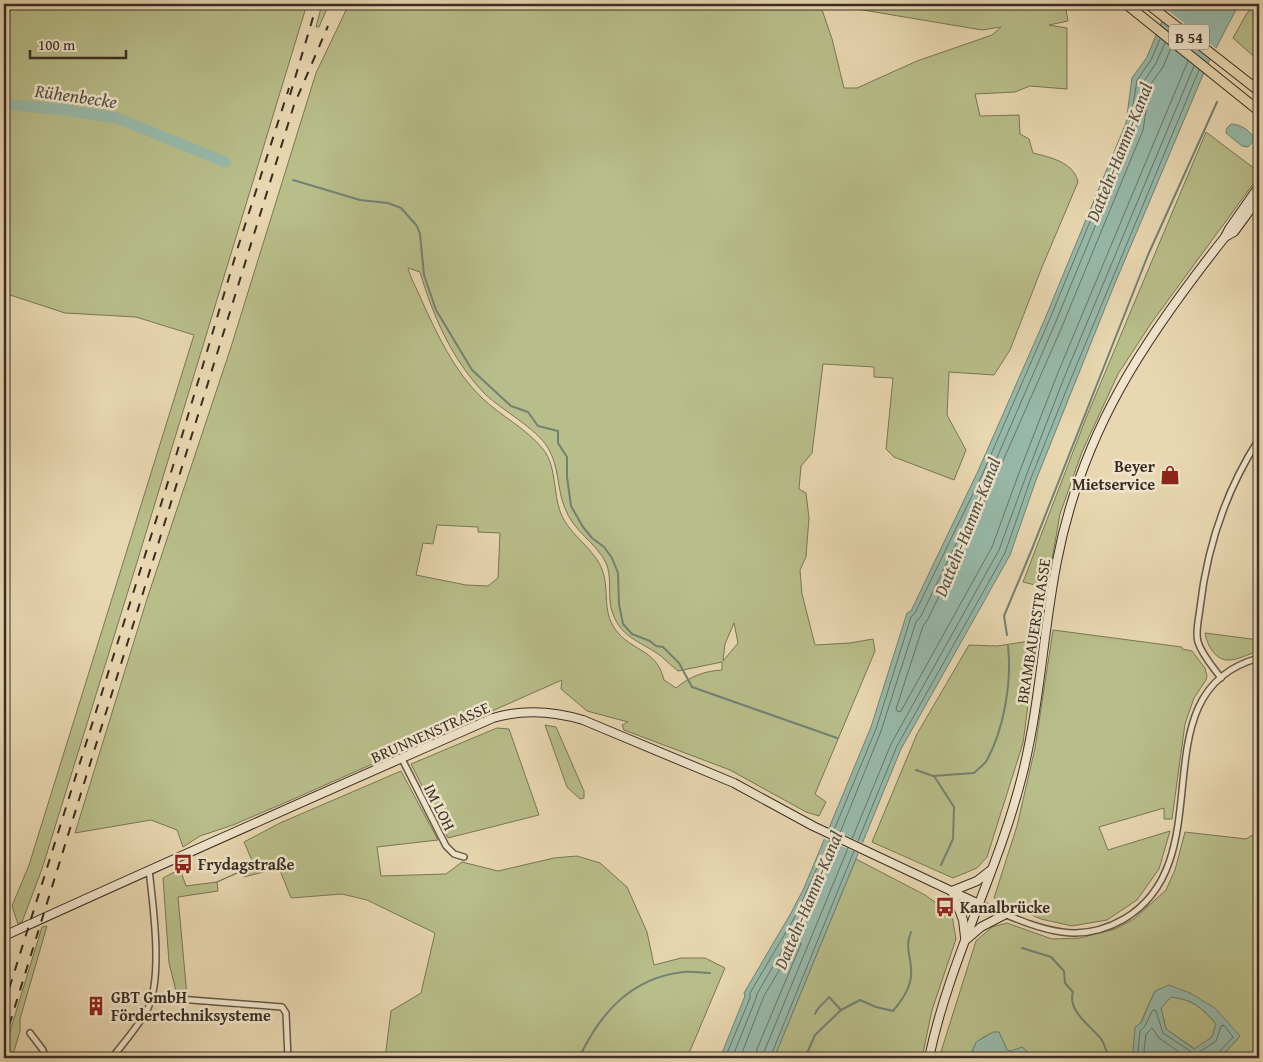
<svg xmlns="http://www.w3.org/2000/svg" width="1263" height="1062" viewBox="0 0 1263 1062" font-family="'Gentium Book Plus',serif">
<style>
.green{fill:#b8be8a;stroke:#787658;fill-rule:evenodd}
.water{fill:#97baab;stroke:#718275;fill-rule:evenodd}
.pier{fill:#e8d7b0}
.lines{fill:none;stroke-linecap:round;stroke-linejoin:round}
.shore{stroke:#687468;stroke-width:1}
.stream{stroke:#718275;stroke-width:2}
.river{stroke:#97baab;stroke-width:11}
.street-casing{stroke:#655848;stroke-width:8}
.secondary-casing{stroke:#392d25;stroke-width:10}
.primary-casing{stroke:#392d25;stroke-width:11}
.street{stroke:#f0e5cc;stroke-width:5}
.secondary{stroke:#f0e5cc;stroke-width:8}
.primary{stroke:#e8d7b0;stroke-width:9}
.rail{stroke:#392d25;stroke-width:2;stroke-dasharray:9 9;stroke-linecap:butt}
.labels{text-anchor:middle;dominant-baseline:central;stroke-width:5;stroke-linejoin:round;paint-order:stroke}
.shield{fill:#f0e5cc;stroke:#706457;stroke-width:1}
.shield-label{font-size:15px;font-weight:bold;fill:#392d25}
.poi-label{font-size:16px;font-weight:bold;fill:#392d25;stroke:#f0e5cc;text-anchor:start}
.street-label{font-size:16px;fill:#392d25;stroke:#f0e5cc}
.water-label{font-size:18px;font-style:italic;fill:#505046;stroke:#f0e5cc}
</style>
<rect width="100%" height="100%" fill="#e8d7b0"/>
<filter id="stains"><feTurbulence type="fractalNoise" baseFrequency=".004" numOctaves="4"/><feColorMatrix values="0 0 0 0 .2 0 0 0 0 .09 0 0 0 0 .02 0 0 0 .5 -.17"/></filter>
<radialGradient id="worn" r=".72"><stop offset=".6" stop-color="#630" stop-opacity="0"/><stop offset="1" stop-color="#630" stop-opacity=".3"/></radialGradient>
<g class="green">
<polygon points="4,4 307,4 138,559 42,869 22,922 18,924 12,906 29,865 194,335 136,317 65,313 4,293"/>
<polygon points="322,4 329,4 319,27 316,27"/>
<path d="M349 4H820L832 39 844 88H857L917 61 992 35 1001 27 982 30 827 4H1065L1068 21 1049 25 1067 28V89L1030 86 1015 92 975 94 980 116 1019 115 1020 134 1029 139 1033 153C1049 157 1074 162 1078 182L1042 267 1010 350 994 375 949 372 947 415 966 450 954 480 894 457 886 449 893 378 874 377V367L823 364 812 453 801 466 799 489 806 493 809 518 806 557 800 570 802 594 815 645 850 643 873 639 875 651 815 794 826 802 819 816 806 812 730 770 624 730 622 725 628 722 587 711 561 689 562 680 289 801 233 825 200 836 183 847 177 830 151 820 75 833 147 599 231 347 316 73ZM408 268 420 272C433 316 452 360 485 394 503 411 536 428 548 448 559 466 557 487 564 506 573 532 596 542 606 563 612 577 608 593 611 608 619 638 639 640 661 656 666 661 672 666 678 671L722 662V670C705 671 690 676 676 688L664 680C656 646 627 652 612 624 604 609 608 592 604 576 599 552 574 539 563 518 552 497 558 468 543 449 527 429 501 416 482 398 454 371 437 334 421 299 417 289 410 277 408 268ZM437 525 478 527V532L500 533 498 578 488 586 466 585 416 575 423 543 433 544ZM734 623 738 643 723 661 725 644Z"/>
<polygon points="1257,4 1259,4 1259,61 1233,38 1247,13"/>
<polygon points="1206,132 1259,172 1259,176 1152,322 1118,374 1082,452 1060,514 1047,588 1023,582 1086,418"/>
<polygon points="1053,630 1182,647 1182,649 1192,651 1205,668 1207,676 1206,680 1194,698 1185,724 1172,819 1164,819 1164,808 1099,827 1108,850 1170,831 1159,869 1137,900 1107,920 1072,926 1041,919 994,898 1017,826 1035,748"/>
<path d="M1205 633 1259 640V651C1250 653 1237 661 1227 660 1214 659 1207 644 1205 633Z"/>
<polygon points="1030,641 1036,644 1023,743 987,857 977,868 953,878 872,842 917,734 969,645 997,646"/>
<polygon points="545,725 556,727 584,791 584,798 580,799 567,787"/>
<polygon points="497,728 509,729 539,815 448,838 411,764"/>
<polygon points="401,771 438,840 377,847 381,876 446,874 462,862 498,871 554,858 577,856 600,863 627,887 647,932 654,965 681,958 705,958 725,968 687,1058 385,1058 391,1011 421,993 435,933 367,900 342,894 291,898 279,868 244,877 242,871 217,882 218,891 178,897 187,996 177,995 169,963 163,878 180,869 186,886 217,882 254,865 244,842 280,823"/>
<path d="M1259 831V1058H1220L1240 1036 1190 993 1155 991C1148 1007 1129 1042 1135 1058H1029L1028 1052H1011L1007 1050 999 1032C983 1033 973 1044 970 1058H939L976 941 992 927 1007 923 1052 939 1080 938 1115 929 1134 919 1166 890 1175 870 1185 832 1246 839Z"/>
<polygon points="856,859 925,895 945,909 952,916 956,939 932,1010 922,1058 774,1058"/>
<polygon points="47,926 20,1019 20,1031 12,1058 4,1058 4,1051 42,927"/>
<path d="M1171 997C1192 999 1202 1008 1216 1024L1212 1037 1195 1049 1166 1029 1161 1008Z"/>
</g>
<g class="water">
<polygon points="1169,4 1239,4 1208,63 1113,288 1036,480 1010,555 901,749 774,1058 720,1058 745,996 744,993 791,913 804,888 871,727 907,613 911,611 978,471 1044,321 1126,123 1132,78 1147,57"/>
<path d="M1231 124C1240 124 1252 131 1254 140L1248 147 1242 146 1226 133 1227 128Z"/>
<path d="M1169 985 1190 993 1215 1008 1240 1036 1220 1058H1135L1133 1052 1135 1027 1141 1023 1155 991ZM1171 997C1192 999 1203 1008 1216 1024L1212 1037 1194 1049 1166 1029 1161 1008Z"/>
<polygon points="993,1032 999,1032 1007,1050 1011,1051 1022,1047 1028,1052 1029,1058 997,1058 989,1052 981,1055 980,1058 970,1058 976,1042"/>
</g>
<g class="pier">
<polygon points="1165,8 1218,50 1212,60 1160,19"/>
<polygon points="827,827 865,844 860,854 822,838"/>
</g>
<g class="lines">
<g class="shore">
<polyline points="1171,48 1163,67 1150,85 1143,130 1061,329 995,479 928,619 923,626 896,709 898,712 901,711 992,547 1019,473 1057,375 1188,61"/>
<polyline points="834,830 876,729 911,617 915,613 983,473 1048,323 1130,125 1137,80 1151,60 1160,39"/>
<polyline points="840,833 881,731 916,622 921,616 989,476 1054,326 1136,127 1143,83 1156,63 1165,43"/>
<polyline points="852,839 891,744 999,550 1026,476 1064,378 1194,66"/>
<polyline points="858,841 897,746 1005,553 1031,478 1070,381 1199,70"/>
<polyline points="725,1058 750,998 750,993 796,915 830,839"/>
<polyline points="732,1058 755,1001 757,994 801,918 836,842"/>
<polyline points="740,1058 764,996 796,942 799,940 801,944 757,1049 756,1058"/>
<polyline points="763,1058 764,1052 848,848"/>
<polyline points="770,1058 854,851"/>
<polyline points="1140,1058 1138,1051 1140,1031 1145,1026 1152,1011 1154,1010 1156,1011 1163,1033 1193,1053 1198,1053 1216,1041 1221,1026 1224,1025 1233,1037 1218,1053 1217,1058"/>
<polyline points="1146,1058 1144,1050 1146,1034 1152,1028 1159,1038 1188,1058"/>
</g>
<g class="stream">
<polyline points="293,180 360,200 388,203 401,208 417,226 420,234 424,275 436,310 472,370 511,406 528,412 538,426 558,431 558,443 567,457 567,477 571,506 583,527 592,538 604,547 612,558 618,573 619,604 623,624 632,634 650,641 656,646 663,647 679,663 692,687 837,738"/>
<polyline points="1007,635 1004,616 1032,549 1148,255 1217,102"/>
<path d="M916 770 933 776 974 773C978 769 984 765 987 760 1004 729 1012 681 1008 646"/>
<polyline points="934,776 954,807 953,839 941,865"/>
<path d="M1022 948 1051 957 1064 971 1065 983 1073 992C1067 1011 1091 1026 1101 1039 1105 1044 1106 1052 1109 1058"/>
<path d="M815 1014C818 1006 824 1004 829 997L841 1010"/>
<path d="M579 1058C600 1013 631 978 683 972 692 971 701 973 710 973"/>
<path d="M805 1058 815 1035 841 1010 860 1000 876 1007 893 1011C903 999 913 985 911 968 910 953 905 947 911 932"/>
</g>
<polyline class="river" points="4,104 64,110 117,118 225,162"/>
<defs>
<g id="street">
<path d="M1221 678C1213 667 1202 655 1198 642 1195 632 1199 618 1200 608 1207 547 1226 490 1259 439"/>
<polyline points="402,759 446,846 454,854 464,857"/>
<path d="M979 904C1006 914 1033 928 1062 932 1083 935 1105 930 1124 919 1226 859 1135 691 1259 658"/>
<polyline points="152,997 282,1007 286,1013 288,1058"/>
<polyline points="30,1033 43,1050 45,1058"/>
<path d="M112 1058C124 1042 139 1026 148 1008 163 976 153 905 149 870"/>
</g>
<g id="secondary">
<polyline points="1225,237 1234,232 1259,198"/>
<polyline points="952,891 963,920 965,937"/>
<polyline points="952,891 977,881 991,870"/>
<path d="M4 936C166 862 329 790 493 718 523 709 553 711 583 720L734 783 813 826 979 904"/>
<polyline points="967,939 981,927 1006,914"/>
<path d="M929 1058C949 961 998 872 1022 776 1040 705 1043 632 1057 561 1082 431 1145 338 1225 237L1229 229 1259 186"/>
</g>
<g id="primary">
<polyline points="1126,4 1259,111"/>
<polyline points="1148,4 1259,91"/>
</g>
</defs>
<use href="#street" class="street-casing"/>
<use href="#secondary" class="secondary-casing"/>
<use href="#primary" class="primary-casing"/>
<use href="#street" class="street"/>
<use href="#secondary" class="secondary"/>
<use href="#primary" class="primary"/>
<g class="rail">
<polyline points="290,95 317,4"/>
<polyline points="4,1005 173,466 238,247 289,88"/>
<polyline points="4,1042 294,105 328,26"/>
</g>
</g>
<defs>
<symbol id="shop-bare" viewBox="-9 -9 18 18"><path d="M-5-2.5h2.3a2.7 3.5 0 0 1 5.4 0H5L5.5 6h-11ZM-1.5-2.5h3a1.5 2.3 0 0 0-3 0Z" fill="#8f2418" stroke="#f0e5cc" stroke-width="2.5" paint-order="stroke"/></symbol>
<symbol id="bus-bare" viewBox="-9 -9 18 18"><path d="M-5-6H5V4H4V6H2V4H-2V6H-4V4H-5ZM-3.5-4V0h7V-4ZM-3.5 1.2v1.5H-2V1.2ZM2 1.2v1.5H3.5V1.2Z" fill="#8f2418" stroke="#f0e5cc" stroke-width="2.5" paint-order="stroke"/></symbol>
<symbol id="building-bare" viewBox="-9 -9 18 18"><path d="M-4-6H4V6H1V3H-1V6H-4ZM-2.5-4.3h1.7v1.8h-1.7ZM.8-4.3h1.7v1.8H.8ZM-2.5-1h1.7V.8h-1.7ZM.8-1h1.7V.8H.8Z" fill="#8f2418" stroke="#f0e5cc" stroke-width="2.5" paint-order="stroke"/></symbol>
</defs>
<g fill-rule="evenodd">
<use href="#shop-bare" x="1156" y="461" width="28" height="28"/>
<use href="#bus-bare" x="169" y="850" width="28" height="28"/>
<use href="#bus-bare" x="931" y="893" width="28" height="28"/>
<use href="#building-bare" x="82" y="992" width="28" height="28"/>
</g>
<g class="labels">
<rect class="shield" x="1169" y="24.5" width="40" height="25" rx="4"/>
<g class="shield-label">
<text x="1189" y="37">B 54</text>
</g>
<g class="poi-label">
<text x="1155" y="466" text-anchor="end">Beyer<tspan x="1155" dy="18">Mietservice</tspan></text>
<text x="198" y="864">Frydagstraße</text>
<text x="960" y="907">Kanalbrücke</text>
<text x="111" y="997">GBT GmbH<tspan x="111" dy="18">Fördertechniksysteme</tspan></text>
</g>
<g class="street-label">
<text transform="translate(1033 631) rotate(-81)">BRAMBAUERSTRASSE</text>
<text transform="translate(430 732) rotate(-24)">BRUNNENSTRASSE</text>
<text transform="translate(440 807) rotate(63)">IM LOH</text>
</g>
<g class="water-label">
<text transform="translate(76 96) rotate(8)">Rühenbecke</text>
<text transform="translate(1119 152) rotate(-68)">Datteln-Hamm-Kanal</text>
<text transform="translate(967 527) rotate(-68)">Datteln-Hamm-Kanal</text>
<text transform="translate(808 900) rotate(-67)">Datteln-Hamm-Kanal</text>
</g>
</g>
<rect width="1263" height="1062" fill="none" stroke="#e8d7b0" stroke-width="20"/>
<rect x="5" y="5" width="1253" height="1052" fill="none" stroke="#392d25" stroke-width="2.5"/>
<rect x="10" y="10" width="1243" height="1042" fill="none" stroke="#392d25"/>
<path d="M30 50v8h96v-8" fill="none" stroke="#392d25" stroke-width="2.5"/>
<text x="38" y="50" font-size="15" fill="#392d25" stroke="#f0e5cc" stroke-width="4" paint-order="stroke">100 m</text>
<rect width="100%" height="100%" filter="url(#stains)"/>
<rect width="100%" height="100%" fill="url(#worn)"/>
</svg>
